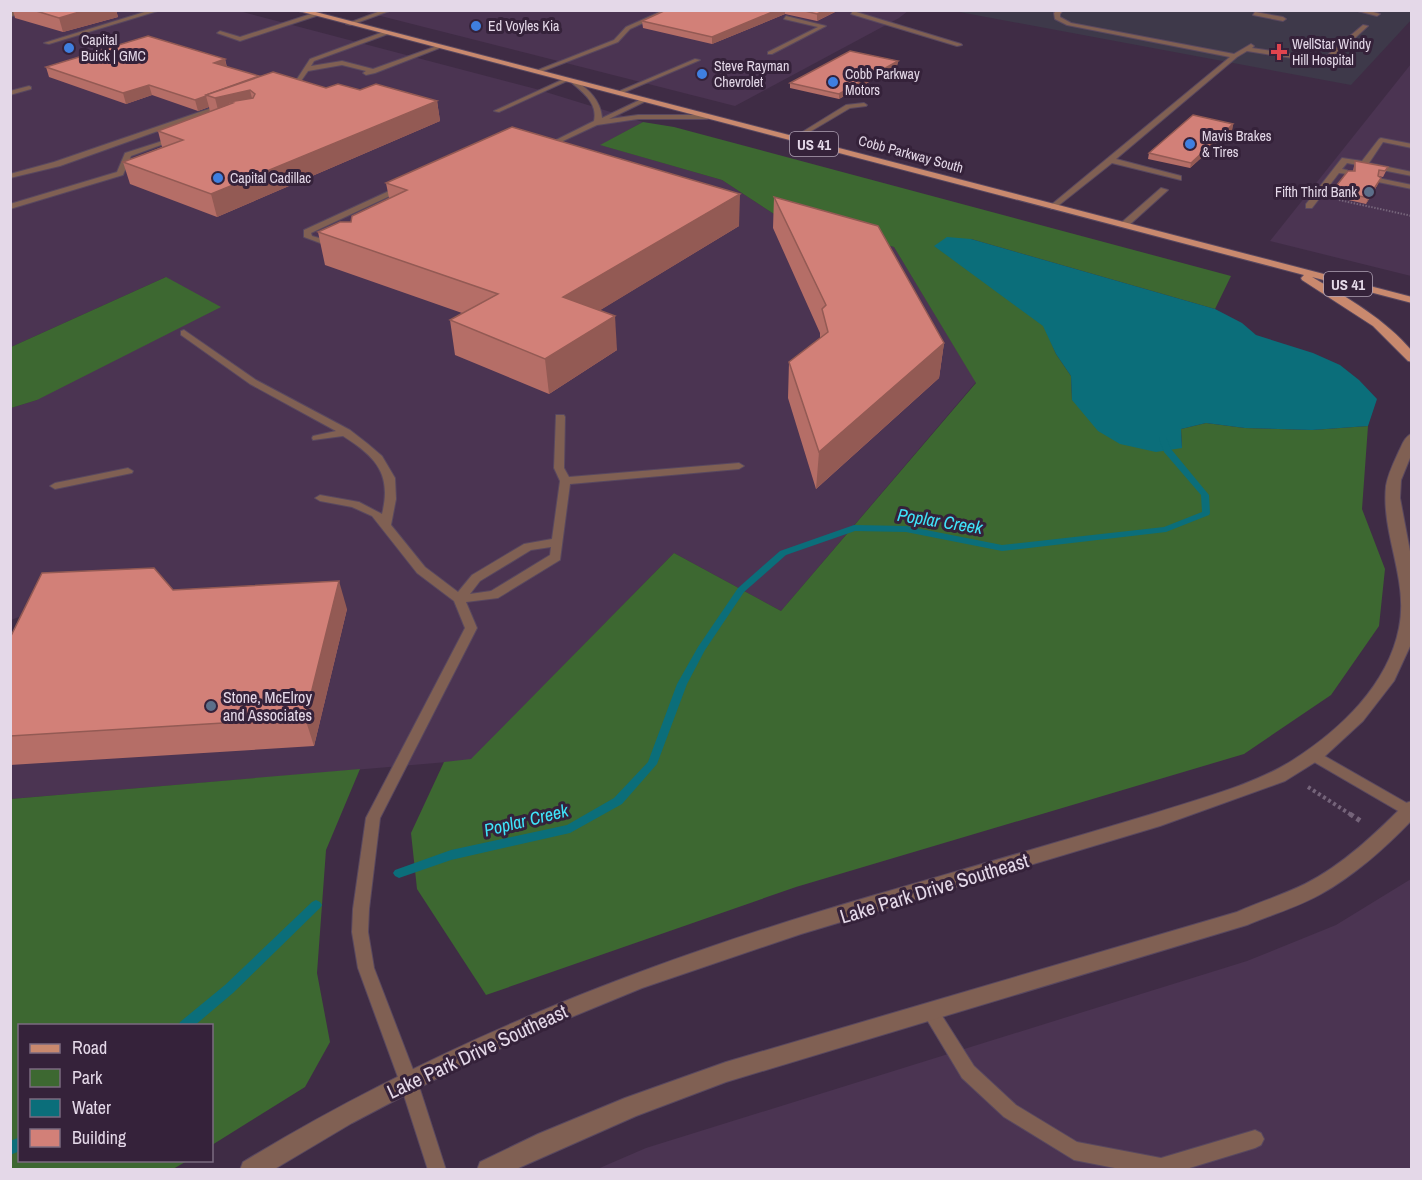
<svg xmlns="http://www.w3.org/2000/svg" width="1422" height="1180" viewBox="0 0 1422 1180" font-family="'Archivo Narrow',sans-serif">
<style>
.built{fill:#4b3452}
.medical{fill:#3e394a}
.green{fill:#3d6831}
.water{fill:#0b6e7a}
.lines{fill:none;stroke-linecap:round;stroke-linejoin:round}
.stream{fill:#0b6e7a;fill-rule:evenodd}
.service-casing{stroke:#59485f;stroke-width:2}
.tertiary-casing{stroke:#59485f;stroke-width:2}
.primary-casing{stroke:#59485f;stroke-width:2}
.path-far2{stroke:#75647a;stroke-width:2;stroke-dasharray:1.5 1.5;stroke-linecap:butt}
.path-far1{stroke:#75647a;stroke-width:4;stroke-dasharray:3 3;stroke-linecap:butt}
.path{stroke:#75647a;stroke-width:5;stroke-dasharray:4 4;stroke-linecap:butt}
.service{fill:#806053;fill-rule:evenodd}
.tertiary{fill:#806053;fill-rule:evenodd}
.primary{fill:#c9896e;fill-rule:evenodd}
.wall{fill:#b56e67}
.shaded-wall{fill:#935a54}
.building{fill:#d28078;stroke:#935a54;stroke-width:1.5}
.shop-dot{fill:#3f7fe0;stroke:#35223a;stroke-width:2}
.health-dot{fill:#e0444e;stroke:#35223a;stroke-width:2}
.service-dot{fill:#5c6f8a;stroke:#35223a;stroke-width:2}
.labels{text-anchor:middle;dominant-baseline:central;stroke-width:6;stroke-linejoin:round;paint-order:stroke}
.far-poi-label{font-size:14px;fill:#e4d8e8;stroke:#35223a;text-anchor:start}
.far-street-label{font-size:14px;fill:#e4d8e8;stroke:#35223a}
.shield{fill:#35223a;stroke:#b0a1b4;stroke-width:1.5}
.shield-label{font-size:15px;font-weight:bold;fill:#e4d8e8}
.poi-label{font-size:16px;fill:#e4d8e8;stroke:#35223a;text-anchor:start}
.water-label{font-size:18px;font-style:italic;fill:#3fe4fa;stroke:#35223a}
.near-street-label{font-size:20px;fill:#e4d8e8;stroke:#35223a}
</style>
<rect width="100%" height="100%" fill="#3f2c45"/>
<g class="built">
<polygon points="11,11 239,11 536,89 643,122 601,145 722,180 774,214 894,247 976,382 781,611 674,553 471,760 11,799 10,642 19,617 11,620 11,408 37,400 166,277 11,347"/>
<polygon points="361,11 908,11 899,18 735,106"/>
<polygon points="1411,64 1411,276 1270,241"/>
<polygon points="1411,879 1411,1169 595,1170 646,1148 1247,961 1336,925"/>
</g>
<polygon class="medical" points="1411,10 1412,19 1351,85 954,11"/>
<g class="green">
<polygon points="643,122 674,127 1231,276 1215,309 971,239 935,246 1044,326 1056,354 1071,376 1072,400 1182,447 1181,429 1206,423 1245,428 1312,430 1368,426 1362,509 1385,569 1379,626 1331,695 1244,754 796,887 486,995 417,889 411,833 444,762 471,759 674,553 781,611 976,383 894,247 774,214 722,180 600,145"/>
<polygon points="166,277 221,307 37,400 11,408 11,347"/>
<polygon points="360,769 326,850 317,973 330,1042 305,1087 212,1145 212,1026 20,1026 20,1160 187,1161 173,1169 11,1169 11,799"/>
</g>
<polygon class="water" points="947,237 971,239 1215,309 1242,323 1256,335 1313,353 1340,365 1359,380 1377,399 1368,426 1312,430 1245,428 1206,423 1181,429 1182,448 1156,452 1120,444 1098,431 1072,400 1071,376 1056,354 1043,326 934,246"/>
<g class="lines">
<g class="stream">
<polygon points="1160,437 1166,437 1171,449 1209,495 1210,513 1209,515 1166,532 1002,551 906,532 855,531 786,555 744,592 705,650 687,684 657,764 622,804 570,833 451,860 399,878 395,876 393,873 395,870 451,850 567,825 614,798 648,762 677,684 698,647 738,588 780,551 854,525 906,526 1002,545 1164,527 1202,512 1201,495 1164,452 1159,439"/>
<polygon points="316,900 320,902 322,905 320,908 233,993 194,1026 178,1026 180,1022 225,985 312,902"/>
<polygon points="20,1137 20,1151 10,1155 10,1141"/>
</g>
<defs>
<g id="service">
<polygon points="19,10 28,10 10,17 10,13"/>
<polygon points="151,10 161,10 49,44 44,43"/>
<polygon points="383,10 392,10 351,25 346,24"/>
<polygon points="664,10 672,10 630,29 618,42 538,73 533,72 614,40 626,27"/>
<polygon points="1057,10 1063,10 1060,14 1060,17 1071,23 1234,54 1251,44 1254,46 1252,48 1323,59 1363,25 1368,26 1332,59 1324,63 1247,51 1237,57 1116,159 1181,176 1181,180 1112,163 1054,209 1051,209 1051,205 1230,57 1067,25 1055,19 1054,13"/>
<polygon points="1354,10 1367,10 1380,14 1377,16"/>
<polygon points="853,11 961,44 962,45 957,46 851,14"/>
<polygon points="1255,12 1283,17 1286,19 1283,21 1253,15"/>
<polygon points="314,13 316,16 240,41 217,33 220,31 240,37"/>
<polygon points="786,16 826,26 772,54 768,54 768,52 818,27 784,19"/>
<polygon points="386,31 388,34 314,61 311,66 342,61 373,69 437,46 442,47 375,73 366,75 363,73 366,71 342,65 308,71 301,81 285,87 282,85 297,79 310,59"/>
<polygon points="695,59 700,60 620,94 615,93"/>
<polygon points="564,79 569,80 499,112 494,111"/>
<path d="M574 80C588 88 601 101 602 118L644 98 646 99V101L609 119 638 115H707L710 117 707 119H638L597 125 548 148H544V146L594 121C598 104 584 93 572 83V81Z"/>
<polygon points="29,86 31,87 31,89 10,95 10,91"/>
<polygon points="864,103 867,105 866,106 850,108 796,140 791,139 846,105"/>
<polygon points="223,104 226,106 225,107 60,166 10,178 10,174 54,162"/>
<polygon points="175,137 180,138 131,156 123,175 10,209 10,204 117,172 125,153"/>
<polygon points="1381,138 1412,144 1412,148 1383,142 1369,163 1412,172 1412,176 1347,163 1342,169 1347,170 1347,174 1339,173 1312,208 1306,208 1306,204 1342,158 1362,161 1379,139"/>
<polygon points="1378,178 1412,185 1412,189 1378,182"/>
<polygon points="400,186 407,188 311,233 312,236 337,243 337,247 331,247 304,237 304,230"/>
<polygon points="1161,188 1168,190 1127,227 1121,227 1121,223"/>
<path d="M184 330 256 380 350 430 368 444 382 456 395 478 396 499 391 525 425 567 458 592 472 575 524 544 552 539 560 481 554 468 556 415H564L565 417 564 468 569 477 739 463 744 466 739 469 570 484 560 560 498 598 466 602 477 628 380 818 369 909 368 932 374 968 417 1080 446 1170H428L399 1080 358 968 352 932 353 909 366 818 465 628 454 601 417 573 372 516 352 507 320 501 315 498 320 495 359 502 382 514C392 474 376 457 343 436L313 440 312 438 313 436 336 431 250 384 181 335V331ZM551 547 550 555 491 591 470 594 480 581 531 550Z"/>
<polygon points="128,468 133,471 132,473 55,489 50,486 55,483"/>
<polygon points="1314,750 1412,806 1412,819 1309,759 1307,755 1309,751"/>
<polygon points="931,1005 937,1008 974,1066 1016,1105 1077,1142 1161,1158 1255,1130 1261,1133 1264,1139 1261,1145 1255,1148 1183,1170 1125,1170 1074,1160 1004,1117 962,1078 923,1013 925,1008"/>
</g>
<g id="tertiary">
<path d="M1412 433V453L1401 480 1400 498 1412 562V642L1394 681 1363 721 1325 756 1285 781 1160 826 801 934 642 988 545 1028 447 1073 352 1123 273 1170H240L243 1162C446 1039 649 961 875 895 968 868 1060 842 1152 814 1195 800 1254 785 1293 760 1340 730 1388 685 1399 628 1409 579 1381 535 1386 486 1388 474 1394 462 1399 451 1403 443 1404 438 1412 433Z"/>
<path d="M1412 801V820C1385 848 1355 875 1321 894 1298 907 1271 915 1247 925L726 1082 636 1116 514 1170H477L480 1162 538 1134 625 1098 726 1062 1237 912C1259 902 1283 895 1305 884 1343 865 1376 833 1406 803Z"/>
</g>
<path id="primary" d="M295 10H308L1412 297V303L1312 277C1348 298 1385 319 1412 351V362L1408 361 1373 326 1302 280 1301 278 1304 275Z"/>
</defs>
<use href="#service" class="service-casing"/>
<use href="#tertiary" class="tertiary-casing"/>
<use href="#primary" class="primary-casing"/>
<polyline class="path-far2" points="1339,200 1412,216"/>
<polyline class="path-far1" points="1308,787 1353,816"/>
<polyline class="path" points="1350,814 1362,822"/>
<use href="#service" class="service"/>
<use href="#tertiary" class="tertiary"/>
<use href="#primary" class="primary"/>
</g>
<g class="wall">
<polygon points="13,10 116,10 118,17 63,32 15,18"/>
<polygon points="666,10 839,10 817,21 785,14 712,44 643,28 642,21"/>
<polygon points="225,59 227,67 259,76 326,88 360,90 437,101 440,121 217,217 130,184 123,162 162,147 158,131 210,112 209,107 198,111 152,95 126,104 49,77 46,67"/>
<polygon points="898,61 897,66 839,99 790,88 790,83"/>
<polygon points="1233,124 1232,130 1190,168 1148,159 1149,153"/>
<polygon points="1355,161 1388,167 1383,177 1378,176 1378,184 1366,204 1331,196 1333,190 1353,171"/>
<polygon points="386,183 739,226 600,310 617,350 549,394 455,355 450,320 462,313 325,265 318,232 351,222 389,198"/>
<polygon points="774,197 944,343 939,378 816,489 788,398 789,362 820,338 820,333 773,228"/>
<polygon points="173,590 347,609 314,746 10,765 10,638"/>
</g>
<g class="shaded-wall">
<polygon points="86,10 116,10 118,17 63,32 59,18"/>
<polygon points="777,10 785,10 785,14 712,44 712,37"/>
<polygon points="825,10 839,10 817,21 817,14"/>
<polygon points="225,59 227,70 214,63"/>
<polygon points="898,61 897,66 839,99 839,94"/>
<polygon points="149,85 152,95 126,104 123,93"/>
<polygon points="250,90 255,111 229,102 233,116 220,118 215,98"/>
<polygon points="206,96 209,107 198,111 195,100"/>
<polygon points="437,101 440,121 217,217 211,194"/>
<polygon points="1233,124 1232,130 1190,168 1191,163"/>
<polygon points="1381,178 1378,184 1366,204 1368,198"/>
<polygon points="740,194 739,226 566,331 563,297"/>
<polygon points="615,316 617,350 549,394 545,359"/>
<polygon points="944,343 939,378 816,489 819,452"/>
<polygon points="339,581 347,609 314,746 305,718"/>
</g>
<g class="building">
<polygon points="33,10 86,10 59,18"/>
<polygon points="666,10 777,10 712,37 642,21"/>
<polygon points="801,10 825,10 817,14"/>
<polygon points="148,36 225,59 214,63 259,76 206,95 206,96 195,100 149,85 123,93 46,67"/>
<polygon points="850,51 898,61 839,94 790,83"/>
<polygon points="273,72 326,88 338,84 360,90 376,84 437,101 211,194 123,162 183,140 158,131 233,103 229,102 253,98 255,94 250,90 215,98 206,95"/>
<polygon points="1193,115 1233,124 1191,163 1149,153"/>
<polygon points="512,127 740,194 563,297 615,316 545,359 450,320 498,294 318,232 340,222 351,222 352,216 407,190 386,183"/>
<polygon points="1355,161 1388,167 1385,171 1379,170 1378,176 1381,178 1368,198 1333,190 1348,171 1355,171"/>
<polygon points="774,197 878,226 944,343 819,452 789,362 828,332 822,309 826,305"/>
<polygon points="154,568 173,590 339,581 305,718 10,736 10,638 42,573"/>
</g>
<g class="shop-dot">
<circle cx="476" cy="26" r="6"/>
<circle cx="69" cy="48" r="6"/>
<circle cx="702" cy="74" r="6"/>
<circle cx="833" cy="82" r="6"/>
<circle cx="1190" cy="144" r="6"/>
<circle cx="218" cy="178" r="6"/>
</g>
<path class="health-dot" d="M1276 43h6v6h6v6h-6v6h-6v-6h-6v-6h6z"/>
<g class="service-dot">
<circle cx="1369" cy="192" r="6"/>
<circle cx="211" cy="706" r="6"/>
</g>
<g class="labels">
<g class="far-poi-label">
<text x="488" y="26">Ed Voyles Kia</text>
<text x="81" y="40">Capital<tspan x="81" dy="16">Buick | GMC</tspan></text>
<text x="1292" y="44">WellStar Windy<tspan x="1292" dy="16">Hill Hospital</tspan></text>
<text x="714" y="66">Steve Rayman<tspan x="714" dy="16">Chevrolet</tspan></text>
<text x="845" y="74">Cobb Parkway<tspan x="845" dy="16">Motors</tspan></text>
<text x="1202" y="136">Mavis Brakes<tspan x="1202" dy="16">&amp; Tires</tspan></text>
<text x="230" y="178">Capital Cadillac</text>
<text x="1357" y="192" text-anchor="end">Fifth Third Bank</text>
</g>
<g class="far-street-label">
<text transform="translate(911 154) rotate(15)">Cobb Parkway South</text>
</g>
<g class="shield">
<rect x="790" y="132" width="48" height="24" rx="4.5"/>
<rect x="1324" y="272" width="48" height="24" rx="4.5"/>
</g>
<g class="shield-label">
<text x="814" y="144">US 41</text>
<text x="1348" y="284">US 41</text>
</g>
<g class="poi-label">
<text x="223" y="697">Stone, McElroy<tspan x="223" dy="18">and Associates</tspan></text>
</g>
<g class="water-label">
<text transform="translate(940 521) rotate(9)">Poplar Creek</text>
<text transform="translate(526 820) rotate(-14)">Poplar Creek</text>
</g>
<g class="near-street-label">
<text transform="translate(934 888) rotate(-17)">Lake Park Drive Southeast</text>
<text transform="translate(477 1051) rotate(-25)">Lake Park Drive Southeast</text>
</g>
</g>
<rect width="1422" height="1180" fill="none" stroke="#e4d8e8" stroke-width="24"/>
<rect x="18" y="1024" width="195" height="138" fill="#35223a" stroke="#7b6b80" stroke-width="1.5"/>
<rect x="30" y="1044" width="30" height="9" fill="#c9896e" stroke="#7b6b80" stroke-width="1.5"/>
<text x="72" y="1054" font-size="18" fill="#e4d8e8">Road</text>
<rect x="30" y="1069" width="30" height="18" fill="#3d6831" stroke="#7b6b80" stroke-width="1.5"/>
<text x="72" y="1084" font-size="18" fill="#e4d8e8">Park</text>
<rect x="30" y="1099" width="30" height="18" fill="#0b6e7a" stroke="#7b6b80" stroke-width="1.5"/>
<text x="72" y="1114" font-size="18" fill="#e4d8e8">Water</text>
<rect x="30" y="1129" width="30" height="18" fill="#d28078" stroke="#7b6b80" stroke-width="1.5"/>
<text x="72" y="1144" font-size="18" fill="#e4d8e8">Building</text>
</svg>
